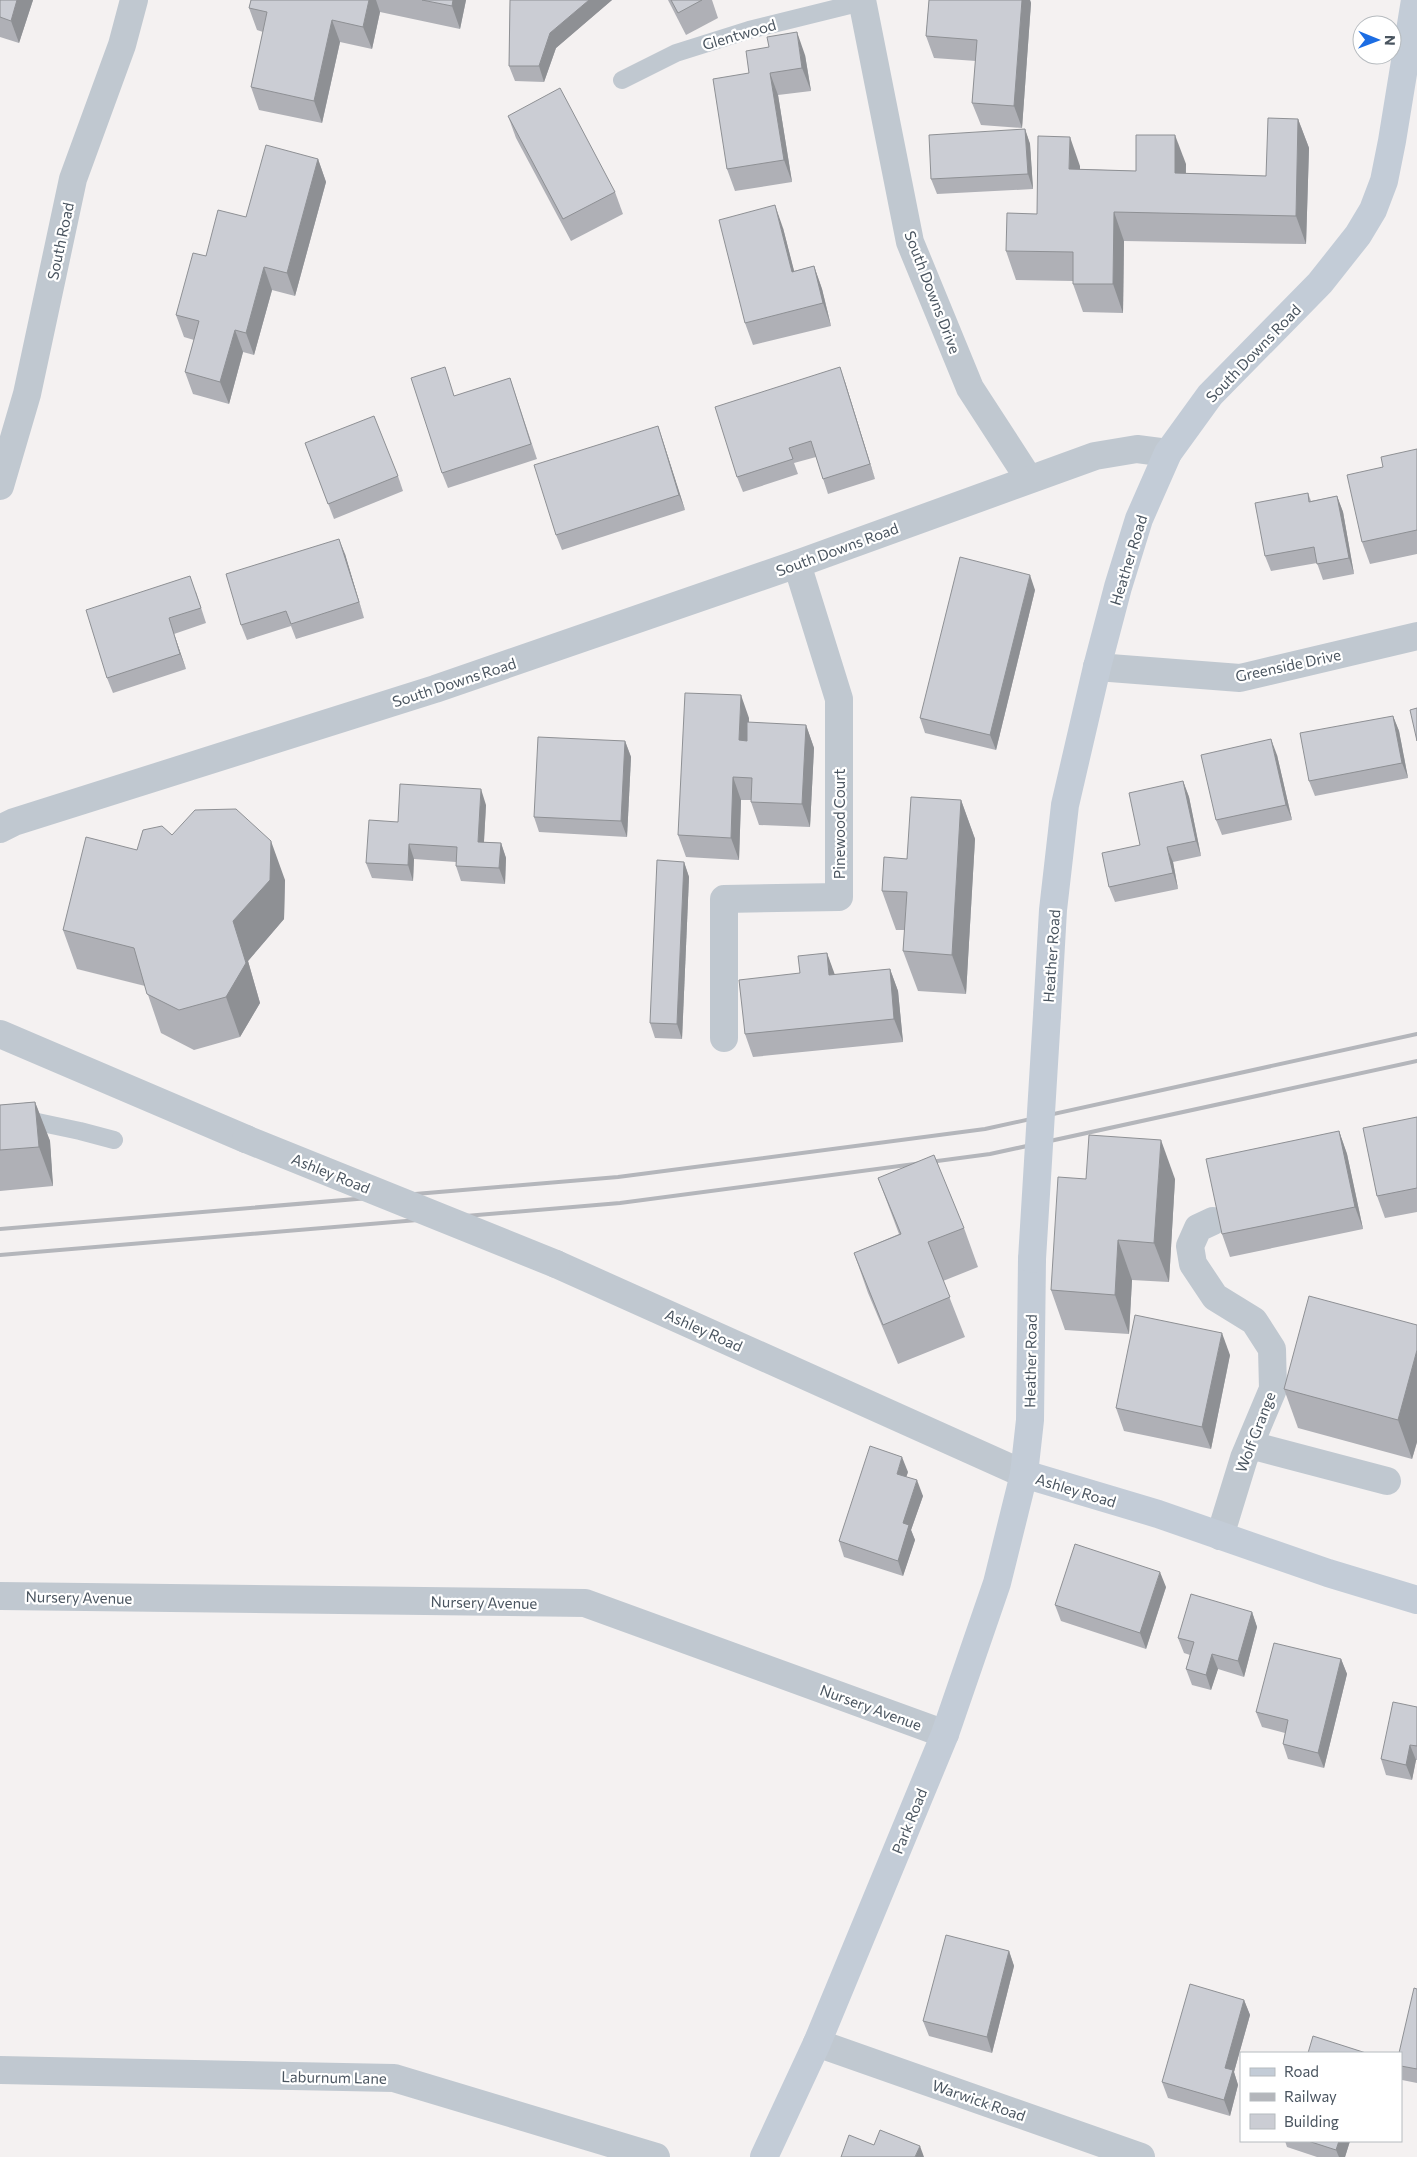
<svg xmlns="http://www.w3.org/2000/svg" width="1417" height="2157" viewBox="0 0 1417 2157" font-family="Commissioner,sans-serif">
<style>
.lines{fill:none;stroke-linecap:round;stroke-linejoin:round}
.service{stroke:#c0c8d0;stroke-width:18}
.minor{stroke:#c0c8d0;stroke-width:28}
.tertiary{stroke:#c0c8d0;stroke-width:28}
.secondary{stroke:#c3ccd7;stroke-width:28}
.rail{stroke:#b4b6bb;stroke-width:4}
.tertiary-bridge{stroke:#c0c8d0;stroke-width:28}
.secondary-bridge{stroke:#c3ccd7;stroke-width:28}
.wall{fill:#afb0b6}
.shaded-wall{fill:#8e9094}
.building{fill:#cbcdd4;stroke:#8e9094}
.labels{text-anchor:middle;dominant-baseline:central;stroke-width:4.5;stroke-linejoin:round;paint-order:stroke}
.street-label{font-size:15px;fill:#49545f;stroke:#fff}
</style>
<rect width="100%" height="100%" fill="#f4f1f1"/>
<g class="lines">
<g class="service">
<polyline points="622,80 676,53 749,30 862,2"/>
<polyline points="0,1114 80,1131 114,1140"/>
</g>
<g class="minor">
<polyline points="862,0 910,242 970,388 1029,479"/>
<polyline points="0,486 27,394 73,179 122,45 134,0"/>
<polyline points="1097,667 1240,678 1417,636"/>
<polyline points="0,829 14,822 435,689 797,564 1095,456 1137,449 1168,453"/>
<polyline points="724,1038 724,899 839,897 839,699 797,564"/>
<polyline points="1213,1221 1198,1228 1190,1246 1193,1264 1215,1297 1254,1321 1272,1349 1273,1389 1244,1458 1220,1536"/>
<polyline points="1250,1445 1387,1481"/>
<polyline points="0,1596 585,1603 945,1734"/>
<polyline points="817,2043 1141,2157"/>
<polyline points="0,2070 394,2078 656,2157"/>
</g>
<g class="tertiary">
<polyline points="0,1034 246,1139"/>
<polyline points="556,1264 1024,1474"/>
</g>
<g class="secondary">
<polyline points="1047,1015 1053,910 1065,805 1097,667 1118,587 1139,519 1168,453 1210,395 1320,283 1358,235 1373,210 1384,181 1392,141 1415,0"/>
<polyline points="1024,1474 1158,1514 1328,1573 1417,1600"/>
<polyline points="764,2157 817,2043 945,1734 997,1583 1024,1474 1030,1420 1032,1259"/>
</g>
<g class="rail">
<polyline points="0,1229 618,1177 985,1129 1417,1034"/>
<polyline points="0,1255 620,1203 990,1154 1417,1061"/>
</g>
<polyline class="tertiary-bridge" points="246,1139 556,1264"/>
<polyline class="secondary-bridge" points="1032,1259 1047,1015"/>
</g>
<g class="wall">
<polygon points="0,0 33,0 19,43 0,37"/>
<polygon points="251,0 466,0 460,29 380,12 372,49 340,42 322,123 259,110 251,87 263,32 257,30 249,8"/>
<polygon points="510,0 612,0 556,48 544,82 515,81 509,66"/>
<polygon points="668,0 712,0 718,18 686,35"/>
<polygon points="929,0 1030,0 1031,3 1022,128 981,125 972,103 976,61 934,58 926,36"/>
<polygon points="805,55 811,91 778,95 792,182 735,191 727,169 749,73"/>
<polygon points="508,116 615,192 623,214 571,241 516,138"/>
<polygon points="1298,119 1309,148 1306,244 1124,241 1123,313 1083,312 1073,284 1073,281 1016,280 1006,251 1037,214 1080,166 1080,169 1136,171 1186,164 1186,173 1266,176"/>
<polygon points="1025,129 1030,144 1033,189 937,194 931,179"/>
<polygon points="318,159 326,182 295,296 272,290 254,355 243,352 229,404 193,394 185,372 194,340 184,337 176,315 206,256 246,217"/>
<polygon points="783,228 794,271 814,266 822,289 831,326 753,345 745,323"/>
<polygon points="510,378 537,459 448,488 442,473 455,396"/>
<polygon points="845,382 875,479 828,494 816,457 794,463 798,474 743,492 737,477"/>
<polygon points="658,426 685,510 562,550 556,535"/>
<polygon points="305,443 398,476 403,491 334,519"/>
<polygon points="1417,449 1417,554 1370,564 1362,542 1383,467"/>
<polygon points="1308,493 1311,501 1337,496 1343,512 1354,574 1323,580 1317,563 1271,571 1265,556"/>
<polygon points="345,554 364,618 296,639 291,626 247,640 241,625"/>
<polygon points="1035,590 996,750 925,733 920,718"/>
<polygon points="196,592 206,623 174,634 186,669 113,693 107,678"/>
<polygon points="1393,716 1399,731 1408,778 1315,796 1309,781"/>
<polygon points="749,718 749,723 806,725 814,748 810,827 759,825 751,802 751,800 741,800 739,860 686,857 678,835"/>
<polygon points="625,741 631,757 627,837 539,832 534,817"/>
<polygon points="1277,755 1292,820 1222,835 1216,820"/>
<polygon points="1183,781 1189,797 1201,856 1173,862 1178,889 1115,902 1109,887 1140,845"/>
<polygon points="961,800 975,839 966,994 918,991 903,951 905,930 896,930 882,891 907,859"/>
<polygon points="486,805 484,842 501,843 506,858 505,884 461,881 456,866 456,862 414,859 413,881 372,878 366,863 398,822"/>
<polygon points="172,835 285,880 284,919 248,961 260,1003 240,1037 194,1050 161,1033 145,986 77,969 63,930 137,850"/>
<polygon points="684,862 689,877 682,1039 655,1038 650,1023"/>
<polygon points="827,953 834,975 890,969 898,991 903,1042 753,1057 745,1034"/>
<polygon points="35,1102 50,1141 53,1186 0,1191 0,1105"/>
<polygon points="1417,1117 1417,1212 1385,1218 1377,1196"/>
<polygon points="1339,1131 1347,1154 1363,1229 1230,1257 1222,1234"/>
<polygon points="878,1178 964,1228 978,1267 943,1281 965,1337 898,1364 868,1293 854,1253 899,1234"/>
<polygon points="1086,1179 1175,1179 1169,1282 1132,1280 1129,1334 1065,1330 1051,1290"/>
<polygon points="1417,1325 1417,1442 1412,1459 1298,1428 1284,1389"/>
<polygon points="1230,1355 1211,1449 1124,1431 1116,1408"/>
<polygon points="908,1472 906,1477 923,1496 911,1530 915,1540 903,1576 844,1557 839,1541"/>
<polygon points="1166,1587 1146,1649 1061,1621 1055,1605"/>
<polygon points="1252,1612 1257,1627 1244,1677 1218,1669 1211,1690 1192,1685 1186,1669 1190,1655 1184,1653 1178,1638"/>
<polygon points="1341,1659 1347,1674 1324,1768 1288,1759 1283,1744 1285,1733 1262,1727 1256,1712"/>
<polygon points="1417,1707 1417,1760 1416,1760 1412,1780 1386,1775 1381,1759"/>
<polygon points="1009,1951 1014,1966 992,2053 929,2036 923,2021"/>
<polygon points="1417,1989 1417,2083 1402,2080 1401,2076 1401,2053"/>
<polygon points="1244,2000 1250,2015 1234,2072 1238,2085 1230,2116 1168,2098 1162,2082"/>
<polygon points="1285,2141 1350,2141 1345,2157 1317,2157 1287,2147"/>
</g>
<g class="shaded-wall">
<polygon points="17,0 33,0 19,43 11,21"/>
<polygon points="369,0 376,0 380,12 372,49 363,27"/>
<polygon points="453,0 466,0 460,29 452,6"/>
<polygon points="589,0 612,0 556,48 544,82 539,66 550,33"/>
<polygon points="1022,0 1030,0 1031,3 1022,128 1014,106"/>
<polygon points="332,20 340,42 322,123 314,101"/>
<polygon points="797,32 805,55 811,91 802,68"/>
<polygon points="770,73 778,95 792,182 784,160"/>
<polygon points="1298,119 1309,148 1306,244 1296,216"/>
<polygon points="1025,129 1030,144 1033,189 1028,174"/>
<polygon points="1175,135 1186,164 1185,202 1175,173"/>
<polygon points="1070,137 1080,166 1080,198 1069,169"/>
<polygon points="318,159 326,182 295,296 287,273"/>
<polygon points="775,205 783,228 800,294 792,272"/>
<polygon points="1114,212 1124,241 1123,313 1113,284"/>
<polygon points="814,266 822,289 831,326 823,303"/>
<polygon points="264,267 272,290 254,355 246,333"/>
<polygon points="235,330 243,352 229,404 220,382"/>
<polygon points="840,367 845,382 875,479 870,464"/>
<polygon points="658,426 663,441 685,510 679,495"/>
<polygon points="1337,496 1343,512 1354,574 1349,558"/>
<polygon points="339,539 345,554 364,618 359,602"/>
<polygon points="1030,575 1035,590 996,750 990,735"/>
<polygon points="169,618 174,634 186,669 180,654"/>
<polygon points="741,695 749,718 747,763 739,740"/>
<polygon points="1393,716 1399,731 1408,778 1402,763"/>
<polygon points="806,725 814,748 810,827 802,804"/>
<polygon points="1271,739 1277,755 1292,820 1286,805"/>
<polygon points="625,741 631,757 627,837 621,821"/>
<polygon points="733,777 741,800 739,860 731,838"/>
<polygon points="1183,781 1189,797 1201,856 1196,841"/>
<polygon points="481,789 486,805 483,857 478,842"/>
<polygon points="961,800 975,839 966,994 952,955"/>
<polygon points="271,841 285,880 284,919 248,961 260,1003 240,1037 226,997 233,921"/>
<polygon points="501,843 506,858 505,884 499,868"/>
<polygon points="409,844 414,859 413,881 408,865"/>
<polygon points="1167,847 1173,862 1178,889 1173,873"/>
<polygon points="684,862 689,877 682,1039 677,1024"/>
<polygon points="827,953 835,975 829,975"/>
<polygon points="890,969 898,991 903,1042 894,1019"/>
<polygon points="35,1102 50,1141 53,1186 39,1147"/>
<polygon points="1339,1131 1347,1154 1363,1229 1355,1207"/>
<polygon points="1161,1140 1175,1179 1169,1282 1154,1243"/>
<polygon points="1118,1240 1132,1280 1129,1334 1115,1295"/>
<polygon points="1222,1333 1230,1355 1211,1449 1202,1427"/>
<polygon points="1417,1350 1417,1442 1412,1459 1398,1420"/>
<polygon points="902,1457 908,1472 902,1489 897,1474"/>
<polygon points="917,1480 923,1496 911,1530 915,1540 903,1576 898,1561 903,1523"/>
<polygon points="1160,1572 1166,1587 1146,1649 1140,1633"/>
<polygon points="1252,1612 1257,1627 1244,1677 1238,1661"/>
<polygon points="1212,1654 1218,1669 1211,1690 1206,1675"/>
<polygon points="1341,1659 1347,1674 1324,1768 1318,1753"/>
<polygon points="1410,1745 1416,1760 1412,1780 1406,1765"/>
<polygon points="1009,1951 1014,1966 992,2053 987,2037"/>
<polygon points="1244,2000 1250,2015 1234,2072 1238,2085 1230,2116 1224,2100 1225,2068"/>
<polygon points="1339,2141 1350,2141 1345,2157 1339,2157 1336,2150"/>
<polygon points="920,2146 924,2157 915,2157"/>
</g>
<g class="building">
<polygon points="0,0 17,0 11,21 0,17"/>
<polygon points="251,0 369,0 363,27 332,20 314,101 251,87 267,12 249,8"/>
<polygon points="422,0 453,0 452,6"/>
<polygon points="510,0 589,0 550,33 539,66 509,66"/>
<polygon points="671,0 702,0 678,13"/>
<polygon points="929,0 1022,0 1014,106 972,103 977,40 926,36"/>
<polygon points="797,32 802,68 770,73 784,160 727,169 713,79 749,73 746,51 769,47 767,37"/>
<polygon points="560,88 615,192 563,219 508,116"/>
<polygon points="1268,118 1298,119 1296,216 1114,212 1113,284 1073,284 1073,252 1006,251 1007,213 1037,214 1038,136 1070,137 1069,169 1136,171 1136,135 1175,135 1175,173 1266,176"/>
<polygon points="1025,129 1028,174 931,179 929,135"/>
<polygon points="266,145 318,159 287,273 264,267 246,333 235,330 220,382 185,372 199,321 176,315 193,253 206,256 218,210 246,217"/>
<polygon points="775,205 792,272 814,266 823,303 745,323 719,220"/>
<polygon points="445,367 454,396 510,378 531,444 442,473 411,378"/>
<polygon points="840,367 870,464 823,479 811,441 789,448 793,459 737,477 715,407"/>
<polygon points="374,416 398,476 328,504 305,443"/>
<polygon points="658,426 679,495 556,535 534,465"/>
<polygon points="1417,449 1417,530 1362,542 1347,475 1383,467 1381,457"/>
<polygon points="1308,493 1309,502 1337,496 1349,558 1317,564 1314,547 1265,556 1255,503"/>
<polygon points="339,539 359,602 291,624 286,611 241,625 226,574"/>
<polygon points="960,557 1030,575 990,735 920,718"/>
<polygon points="190,576 201,608 169,618 180,654 107,678 86,610"/>
<polygon points="685,693 741,695 739,740 747,741 747,722 806,725 802,804 751,802 752,778 733,777 731,838 678,835"/>
<polygon points="1417,708 1417,741 1410,710"/>
<polygon points="1393,716 1402,763 1309,781 1300,733"/>
<polygon points="538,737 625,741 621,821 534,817"/>
<polygon points="1271,739 1286,805 1216,820 1201,755"/>
<polygon points="1183,781 1196,841 1167,847 1173,873 1109,887 1102,853 1140,845 1129,793"/>
<polygon points="400,784 481,789 478,842 501,843 499,868 456,866 457,847 409,844 408,865 366,863 369,820 398,822"/>
<polygon points="911,797 961,800 952,955 903,951 907,892 882,891 884,857 907,859"/>
<polygon points="236,809 271,841 270,880 233,921 246,963 226,997 179,1010 147,994 134,948 63,930 86,837 137,850 143,830 162,826 172,835 195,810"/>
<polygon points="657,860 684,862 677,1024 650,1023"/>
<polygon points="827,953 829,975 890,969 894,1019 745,1034 739,980 800,973 798,956"/>
<polygon points="35,1102 39,1147 0,1150 0,1105"/>
<polygon points="1417,1117 1417,1188 1377,1196 1363,1128"/>
<polygon points="1339,1131 1355,1207 1222,1234 1206,1159"/>
<polygon points="1089,1135 1161,1140 1154,1243 1118,1240 1115,1295 1051,1290 1058,1177 1086,1179"/>
<polygon points="934,1155 964,1228 928,1242 950,1297 883,1325 854,1253 901,1234 878,1178"/>
<polygon points="1309,1296 1417,1325 1417,1350 1398,1420 1284,1389"/>
<polygon points="1135,1315 1222,1333 1202,1427 1116,1408"/>
<polygon points="870,1446 902,1457 897,1474 917,1480 903,1523 909,1525 898,1561 839,1541"/>
<polygon points="1075,1544 1160,1572 1140,1633 1055,1605"/>
<polygon points="1191,1594 1252,1612 1238,1661 1212,1654 1206,1675 1186,1669 1194,1642 1178,1638"/>
<polygon points="1274,1643 1341,1659 1318,1753 1283,1744 1288,1720 1256,1712"/>
<polygon points="1393,1702 1417,1707 1417,1746 1410,1745 1406,1765 1381,1759"/>
<polygon points="946,1935 1009,1951 987,2037 923,2021"/>
<polygon points="1190,1984 1244,2000 1225,2068 1233,2070 1224,2100 1162,2082"/>
<polygon points="1414,1988 1417,1989 1417,2069 1401,2066 1401,2053 1399,2053"/>
<polygon points="1313,2036 1366,2053 1308,2053"/>
<polygon points="880,2130 920,2146 915,2157 841,2157 849,2135 874,2145"/>
<polygon points="1308,2141 1339,2141 1336,2150"/>
</g>
<g class="labels">
<g class="street-label">
<text transform="translate(739 34) rotate(-16)">Glentwood</text>
<text transform="translate(60 241) rotate(-78)">South Road</text>
<text transform="translate(933 292) rotate(69)">South Downs Drive</text>
<text transform="translate(1253 353) rotate(-46)">South Downs Road</text>
<text transform="translate(837 549) rotate(-20)">South Downs Road</text>
<text transform="translate(1128 560) rotate(-73)">Heather Road</text>
<text transform="translate(1288 665) rotate(-12)">Greenside Drive</text>
<text transform="translate(454 682) rotate(-18)">South Downs Road</text>
<text transform="translate(839 824) rotate(-90)">Pinewood Court</text>
<text transform="translate(1051 956) rotate(-86)">Heather Road</text>
<text transform="translate(331 1173) rotate(22)">Ashley Road</text>
<text transform="translate(704 1330) rotate(24)">Ashley Road</text>
<text transform="translate(1030 1361) rotate(-89)">Heather Road</text>
<text transform="translate(1255 1432) rotate(-69)">Wolf Grange</text>
<text transform="translate(1076 1490) rotate(17)">Ashley Road</text>
<text transform="translate(79 1597) rotate(1)">Nursery Avenue</text>
<text transform="translate(484 1602) rotate(1)">Nursery Avenue</text>
<text transform="translate(871 1707) rotate(20)">Nursery Avenue</text>
<text transform="translate(909 1821) rotate(-68)">Park Road</text>
<text transform="translate(334 2077) rotate(1)">Laburnum Lane</text>
<text transform="translate(979 2100) rotate(19)">Warwick Road</text>
</g>
</g>
<rect x="1240" y="2052" width="162" height="90" fill="#ffffff" stroke="#b6bbbf"/>
<rect x="1250" y="2068" width="25" height="8" fill="#c3ccd7" stroke="#b6bbbf"/>
<text x="1284" y="2077" font-size="15" fill="#49545f">Road</text>
<rect x="1250" y="2093" width="25" height="8" fill="#b4b6bb" stroke="#b6bbbf"/>
<text x="1284" y="2102" font-size="15" fill="#49545f">Railway</text>
<rect x="1250" y="2114" width="25" height="15" fill="#cbcdd4" stroke="#b6bbbf"/>
<text x="1284" y="2127" font-size="15" fill="#49545f">Building</text>
<g transform="translate(1377 40) rotate(91)"><circle r="24" fill="#ffffff" stroke="#b6bbbf"/>
<path d="M0-4L9 19L0 12L-9 19Z" fill="#1c6de3"/>
<text y="-8" font-size="14" font-weight="bold" text-anchor="middle" fill="#49545f">N</text>
</g>
</svg>
